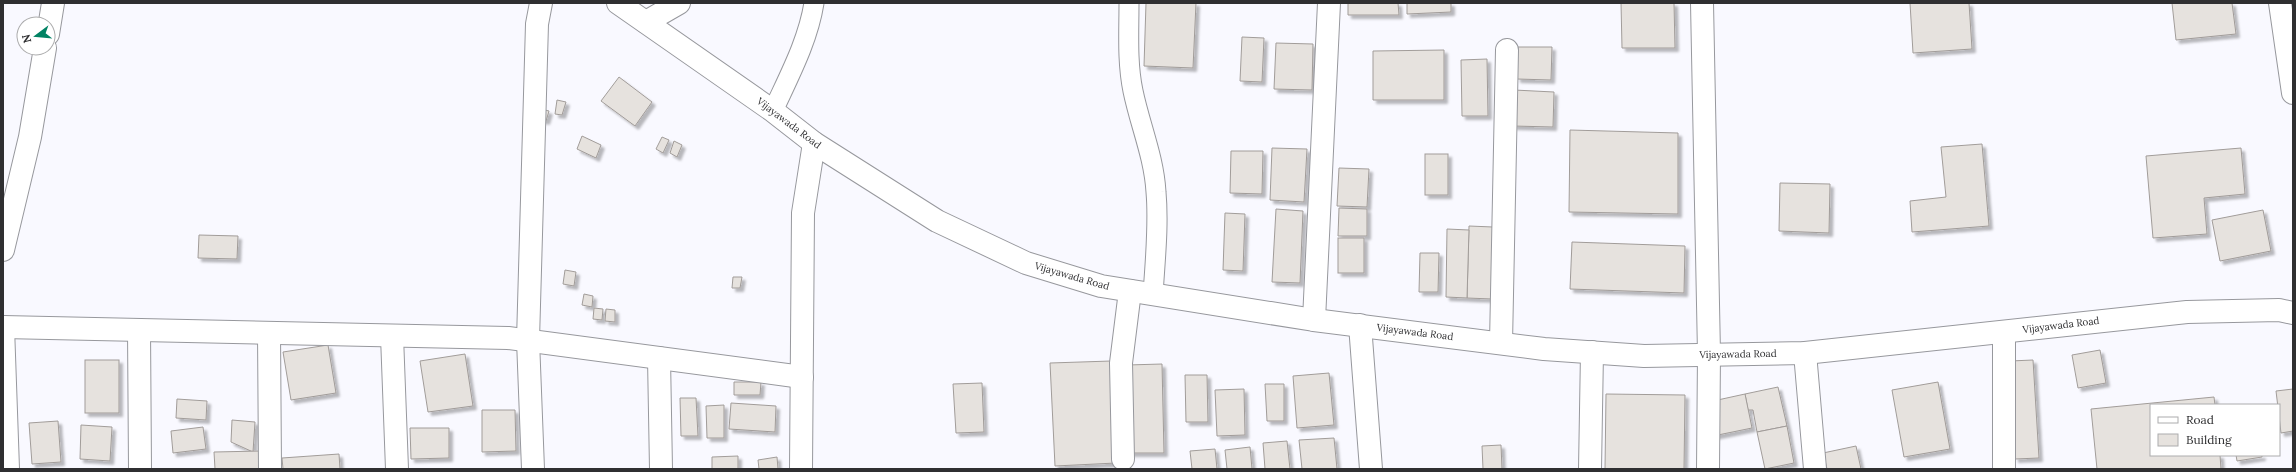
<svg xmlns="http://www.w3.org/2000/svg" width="2296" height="472" viewBox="0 0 2296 472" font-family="Lora,serif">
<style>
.building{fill:#e6e2de;stroke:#a19c99;filter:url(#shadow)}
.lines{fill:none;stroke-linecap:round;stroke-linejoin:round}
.lane-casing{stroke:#97989d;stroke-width:21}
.street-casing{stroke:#97989d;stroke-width:24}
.secondary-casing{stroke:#97989d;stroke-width:24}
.lane{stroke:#fff;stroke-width:19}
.street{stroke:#fff;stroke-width:22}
.secondary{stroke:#fff;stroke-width:22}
.labels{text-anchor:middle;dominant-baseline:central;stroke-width:3.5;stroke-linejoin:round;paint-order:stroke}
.street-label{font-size:10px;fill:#2f2f31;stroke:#fff}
</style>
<defs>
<filter id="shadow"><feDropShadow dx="3.5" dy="3.5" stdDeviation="1" flood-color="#0004"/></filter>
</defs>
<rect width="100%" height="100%" fill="#f9f9ff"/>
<g class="building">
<polygon points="1146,3 1196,3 1193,68 1144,66"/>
<polygon points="1348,3 1398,3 1399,15 1348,15"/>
<polygon points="1407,3 1451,3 1451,12 1407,14"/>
<polygon points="1621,3 1674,3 1675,48 1622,48"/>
<polygon points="1910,3 1969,3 1972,49 1913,53"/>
<polygon points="2172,3 2232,3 2236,34 2176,40"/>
<polygon points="1242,37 1264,38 1262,82 1240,81"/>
<polygon points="1276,43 1313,44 1312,90 1274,89"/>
<polygon points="1517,47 1552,47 1551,80 1517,79"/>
<polygon points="1444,50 1444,100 1373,100 1373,51"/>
<polygon points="1487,59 1488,116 1462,116 1461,60"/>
<polygon points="619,77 652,102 635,126 601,101"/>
<polygon points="1514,90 1554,92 1553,127 1513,126"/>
<polygon points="557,100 566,102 562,115 555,114"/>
<polygon points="541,109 549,111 546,121 538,119"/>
<polygon points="1570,130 1678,133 1678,214 1569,212"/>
<polygon points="582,136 601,145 596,158 577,149"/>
<polygon points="662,137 669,140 663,153 656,149"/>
<polygon points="674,141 682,145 677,157 670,153"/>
<polygon points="1982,144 1989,226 1912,232 1910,201 1946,197 1941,147"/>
<polygon points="1272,148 1307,149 1304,202 1270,200"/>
<polygon points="2241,148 2245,194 2204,198 2207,234 2153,238 2146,156"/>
<polygon points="1231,151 1263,151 1262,194 1230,193"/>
<rect x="1425" y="154" width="23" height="41"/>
<polygon points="1339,168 1369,169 1367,207 1337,206"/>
<polygon points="1780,183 1830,184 1829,233 1779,231"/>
<polygon points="1339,208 1367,209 1367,236 1338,236"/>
<polygon points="1276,209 1303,211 1300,283 1272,282"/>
<polygon points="2263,210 2271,251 2220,261 2212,220"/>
<polygon points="1225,213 1245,214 1243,271 1223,270"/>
<polygon points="1469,226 1493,227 1492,299 1467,298"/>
<polygon points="1447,229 1469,230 1467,298 1446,297"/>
<polygon points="199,235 238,236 237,259 198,258"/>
<rect x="1338" y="238" width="26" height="35"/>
<polygon points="1572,242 1685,246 1684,293 1570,289"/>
<polygon points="1420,253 1439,253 1438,292 1419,292"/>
<polygon points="565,270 576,272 574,286 563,284"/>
<polygon points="733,277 742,277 740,288 732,288"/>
<polygon points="584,294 593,296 592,307 582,305"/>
<polygon points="594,308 603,309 602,320 593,319"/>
<polygon points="606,309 615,310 615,322 605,321"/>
<polygon points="328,345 336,393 291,400 283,352"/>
<polygon points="2100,350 2106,383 2078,388 2072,355"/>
<polygon points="465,354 473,406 428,412 420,361"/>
<rect x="85" y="360" width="34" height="53"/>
<polygon points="2033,360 2039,458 2015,459 2010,361"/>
<polygon points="1111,361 1116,463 1055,466 1050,363"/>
<polygon points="1162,364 1164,453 1129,453 1127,365"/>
<polygon points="1329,373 1334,425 1297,428 1293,376"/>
<polygon points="1185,375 1207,375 1208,422 1186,422"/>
<polygon points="734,382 761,382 760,395 734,395"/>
<polygon points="1938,382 1950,449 1904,457 1892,390"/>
<polygon points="982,383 984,432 956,433 953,384"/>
<polygon points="1265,384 1284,384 1284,421 1267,421"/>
<polygon points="1778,387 1787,426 1757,432 1753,410 1748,410 1745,394"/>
<polygon points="1244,389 1245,435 1217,436 1215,390"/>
<polygon points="2293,389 2293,431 2281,433 2276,391"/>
<polygon points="1606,394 1685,395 1684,469 1605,469"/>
<polygon points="1745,394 1752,428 1713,436 1713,401"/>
<polygon points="2214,397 2215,405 2151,405 2151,455 2220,455 2221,469 2097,469 2091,409"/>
<polygon points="680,398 696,398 698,436 681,436"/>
<polygon points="177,399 207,401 206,420 176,418"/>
<polygon points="731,403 776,406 775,432 729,429"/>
<polygon points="724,405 724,438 707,438 706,406"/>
<polygon points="482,410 515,410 516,451 482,452"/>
<polygon points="232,420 255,422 253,452 231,442"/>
<polygon points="58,421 61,462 32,464 29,423"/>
<polygon points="81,425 112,427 110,461 80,459"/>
<polygon points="1787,426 1794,463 1765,469 1757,432"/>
<polygon points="203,427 206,449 173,453 171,431"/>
<polygon points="410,428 449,428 449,458 411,459"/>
<polygon points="1334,438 1337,469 1302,469 1299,440"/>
<polygon points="1287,441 1290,469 1265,469 1263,443"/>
<polygon points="1501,445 1502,469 1483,469 1482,446"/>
<polygon points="1856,446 1861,469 1827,469 1823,453"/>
<polygon points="1250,447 1252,469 1227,469 1225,450"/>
<polygon points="1215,449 1217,469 1192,469 1190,451"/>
<polygon points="261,451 261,469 215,469 214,452"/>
<polygon points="339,454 340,469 283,469 282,458"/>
<polygon points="2236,455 2262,455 2262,457 2237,461"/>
<polygon points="738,456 738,469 712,469 712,457"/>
<polygon points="777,457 778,469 759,469 758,460"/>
</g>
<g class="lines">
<defs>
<g id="lane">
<path d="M1129 3C1129 32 1127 62 1133 91 1140 125 1154 157 1156 192 1159 226 1155 261 1153 295"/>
<path d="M773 111C789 76 808 41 814 3"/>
</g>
<g id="street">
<polyline points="1702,3 1709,354 1708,469"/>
<polyline points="646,22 679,3"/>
<polyline points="48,34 53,3"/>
<polyline points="3,250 30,137 45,48"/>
<polyline points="1314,320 1329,3"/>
<polyline points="1360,325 1371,469"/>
<polyline points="3,327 508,338 802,377"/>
<polyline points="3,327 8,469"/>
<polyline points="139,330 140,469"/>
<polyline points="269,333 270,469"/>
<polyline points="392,336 397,469"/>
<polyline points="1501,343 1507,50"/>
<polyline points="1805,353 1815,469"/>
<polyline points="659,358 661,469"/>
<polyline points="1123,459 1121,363 1130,291"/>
<polyline points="533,469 528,340 537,24 541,3"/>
<polyline points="801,469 803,213 814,143"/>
<polyline points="1590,469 1592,352"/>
<polyline points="2004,469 2004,333"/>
</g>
<g id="secondary">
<polyline points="618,3 773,111 814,143 937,221 1026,263 1101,286 1314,320 1544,349 1644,356 1805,353 2187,312 2279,310 2293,313"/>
<polyline points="2280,3 2293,93"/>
</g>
</defs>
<use href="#lane" class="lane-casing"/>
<use href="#street" class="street-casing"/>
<use href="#secondary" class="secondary-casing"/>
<use href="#lane" class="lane"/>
<use href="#street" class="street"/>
<use href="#secondary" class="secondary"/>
</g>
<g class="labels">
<g class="street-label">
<text transform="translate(789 123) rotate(37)">Vijayawada Road</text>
<text transform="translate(1072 276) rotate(16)">Vijayawada Road</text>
<text transform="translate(2061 325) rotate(-7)">Vijayawada Road</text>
<text transform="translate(1415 332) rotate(7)">Vijayawada Road</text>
<text transform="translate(1738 354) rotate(-1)">Vijayawada Road</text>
</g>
</g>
<rect width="2296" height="472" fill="none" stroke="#2f2f31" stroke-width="8"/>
<rect x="2150" y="404" width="130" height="52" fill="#ffffff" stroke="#acacad"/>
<rect x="2158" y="417" width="20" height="6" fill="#ffffff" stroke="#acacad"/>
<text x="2186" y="424" font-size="12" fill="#2f2f31">Road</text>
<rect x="2158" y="434" width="20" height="12" fill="#e6e2de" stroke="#acacad"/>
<text x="2186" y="444" font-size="12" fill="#2f2f31">Building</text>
<g transform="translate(36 36) rotate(254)"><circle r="19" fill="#ffffff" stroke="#acacad"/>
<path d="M0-3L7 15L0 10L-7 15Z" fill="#028364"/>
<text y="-6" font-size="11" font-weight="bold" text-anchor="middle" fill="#2f2f31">N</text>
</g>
</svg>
